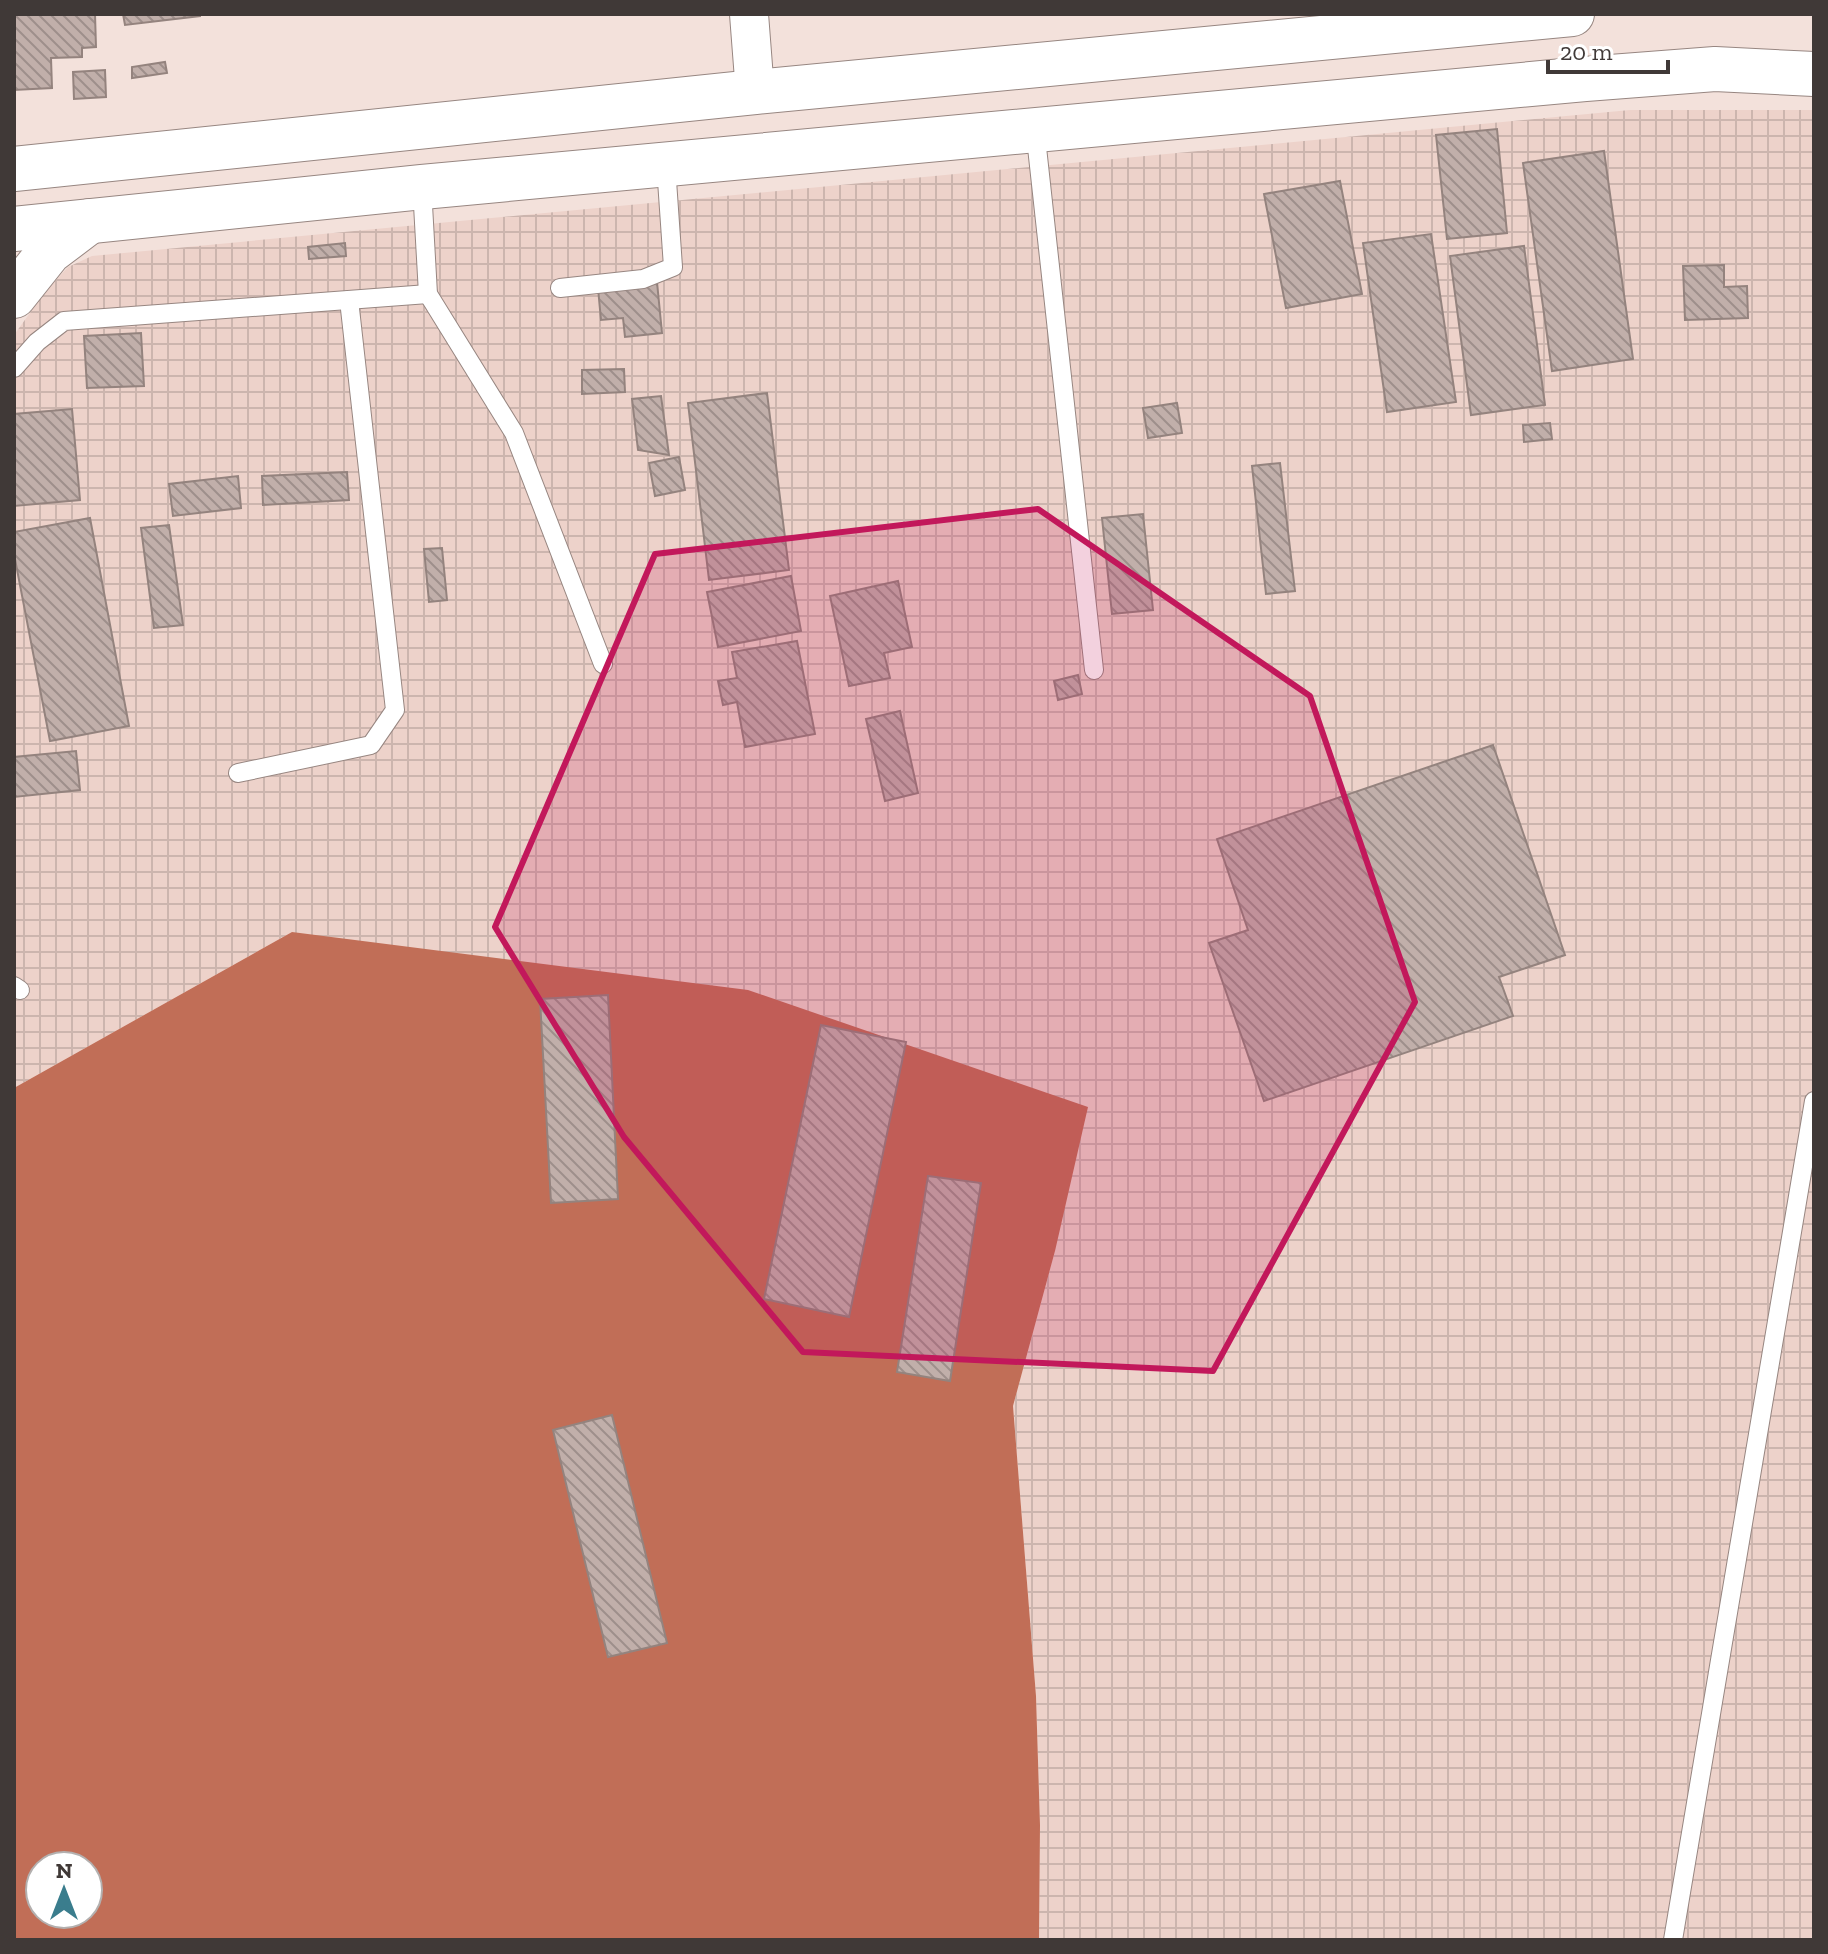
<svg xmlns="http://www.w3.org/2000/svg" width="1828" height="1954" viewBox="0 0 1828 1954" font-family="'Zilla Slab',serif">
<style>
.industrial{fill:url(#industrial-grid)}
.water{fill:#c16e57;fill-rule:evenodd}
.building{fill:url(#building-back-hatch);stroke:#94837e;stroke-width:2}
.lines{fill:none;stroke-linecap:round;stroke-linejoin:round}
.lane-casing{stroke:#978681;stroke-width:20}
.street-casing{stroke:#978681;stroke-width:40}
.secondary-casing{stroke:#978681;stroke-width:46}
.lane{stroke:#fff;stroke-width:18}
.street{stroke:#fff;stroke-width:38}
.secondary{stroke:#fff;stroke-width:44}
.marked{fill:#c2185b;fill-opacity:0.2;stroke:#c2185b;stroke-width:6;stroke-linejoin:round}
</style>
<defs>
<pattern id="industrial-grid" width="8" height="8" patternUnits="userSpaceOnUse" patternTransform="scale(2)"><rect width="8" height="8" fill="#edd2ca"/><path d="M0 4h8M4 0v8" fill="none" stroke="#ccb5ae"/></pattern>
<pattern id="building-back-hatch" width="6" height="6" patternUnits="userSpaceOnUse" patternTransform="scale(2)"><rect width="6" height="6" fill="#c1afaa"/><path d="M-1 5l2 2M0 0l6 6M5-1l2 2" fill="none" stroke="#9e8f8b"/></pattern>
</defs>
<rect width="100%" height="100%" fill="#f3e1db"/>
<polygon class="industrial" points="1630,110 1814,110 1814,1940 1039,1940 1040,1825 1036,1696 1013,1406 1055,1251 292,932 14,1088 14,335 45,292 68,267 92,256"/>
<path class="water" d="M292 932 748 990 1088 1107 1055 1251 1013 1406 1036 1696 1040 1825 1039 1940H14V1088ZM40 1866H88V1914H40Z"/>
<g class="building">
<polygon points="14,14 95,14 96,47 82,48 82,57 51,58 52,88 14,90"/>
<polygon points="123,14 200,14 200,16 125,25"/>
<polygon points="165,62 167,73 132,78 132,67"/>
<polygon points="105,70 106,97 74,99 73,72"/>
<polygon points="1497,129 1507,233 1447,239 1436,135"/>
<polygon points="1604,151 1633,359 1552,371 1523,163"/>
<polygon points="1340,181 1362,294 1286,308 1264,194"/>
<polygon points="1431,234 1456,402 1387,412 1363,243"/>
<polygon points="345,243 346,256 309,259 308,247"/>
<polygon points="1524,246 1545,405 1471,415 1450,256"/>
<polygon points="1724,265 1724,287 1747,286 1748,318 1685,320 1683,266"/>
<polygon points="657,282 662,333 625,337 623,318 601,320 598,288"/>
<polygon points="141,333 144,386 87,388 84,336"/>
<polygon points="624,369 625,392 582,394 582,370"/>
<polygon points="767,393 789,570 709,580 688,403"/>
<polygon points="661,396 669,455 638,450 632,399"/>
<polygon points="1177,403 1182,433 1148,438 1143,408"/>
<polygon points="72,409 80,500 14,506 14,414"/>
<polygon points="1550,423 1552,439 1524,442 1523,425"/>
<polygon points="679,457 685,490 655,496 649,463"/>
<polygon points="1280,463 1295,591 1266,594 1252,466"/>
<polygon points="347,472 349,500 263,505 262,476"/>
<polygon points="238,476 241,508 173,516 169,484"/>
<polygon points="1143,514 1153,610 1112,614 1102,518"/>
<polygon points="90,518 129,726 50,741 14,554 14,532"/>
<polygon points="169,525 183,625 154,628 141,528"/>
<polygon points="442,548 447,600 429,602 424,549"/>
<polygon points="791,576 801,631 718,647 707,592"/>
<polygon points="898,581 912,647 884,653 890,678 849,686 830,596"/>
<polygon points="797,641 815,734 745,747 737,702 723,705 718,681 737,678 732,652"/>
<polygon points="1078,675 1082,694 1058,700 1054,681"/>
<polygon points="900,711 918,793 885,801 866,719"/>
<polygon points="1493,745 1565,955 1499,977 1513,1016 1264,1101 1209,943 1248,930 1217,839"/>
<polygon points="76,751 80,790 14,797 14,757"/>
<polygon points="608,995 618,1199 551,1203 540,999"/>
<polygon points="821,1025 906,1042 849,1317 764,1299"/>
<polygon points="928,1176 981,1183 950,1381 897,1372"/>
<polygon points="612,1415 667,1643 608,1657 553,1430"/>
</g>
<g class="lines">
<defs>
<g id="lane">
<polyline points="1035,129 1094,670"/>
<polyline points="422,187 428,294 514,433 603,664"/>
<polyline points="560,288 643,279 673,267 666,166"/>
<polyline points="14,368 37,342 64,321 428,294"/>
<polyline points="238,773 371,745 395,710 349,300"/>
<polyline points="14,986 20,990"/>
<polyline points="1673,1940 1814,1101"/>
</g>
<polyline id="street" points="749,14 755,92"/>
<g id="secondary">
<polyline points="14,169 755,92 1572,14"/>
<polyline points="14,229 422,187 1585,79 1715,69 1814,74"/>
<polyline points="14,296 49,252 90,221"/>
</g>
</defs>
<use href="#lane" class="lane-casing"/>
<use href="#street" class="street-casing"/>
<use href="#secondary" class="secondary-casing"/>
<use href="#lane" class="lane"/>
<use href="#street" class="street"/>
<use href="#secondary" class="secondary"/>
</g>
<path class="marked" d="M1038 509 1310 696 1415 1002 1213 1371 803 1352 624 1137 495 927 655 554Z"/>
<rect width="1828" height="1954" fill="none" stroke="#403937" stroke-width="32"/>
<g transform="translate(64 1890)"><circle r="38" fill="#ffffff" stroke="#b3b0af" stroke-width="2"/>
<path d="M0-6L14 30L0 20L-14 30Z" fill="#3a7d8d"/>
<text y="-12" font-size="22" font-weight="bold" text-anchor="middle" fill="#403937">N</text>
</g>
<path d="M1548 60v12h120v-12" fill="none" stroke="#403937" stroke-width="4"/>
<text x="1560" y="60" font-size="24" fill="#403937" stroke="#ffffff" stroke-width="6" paint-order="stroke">20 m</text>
</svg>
